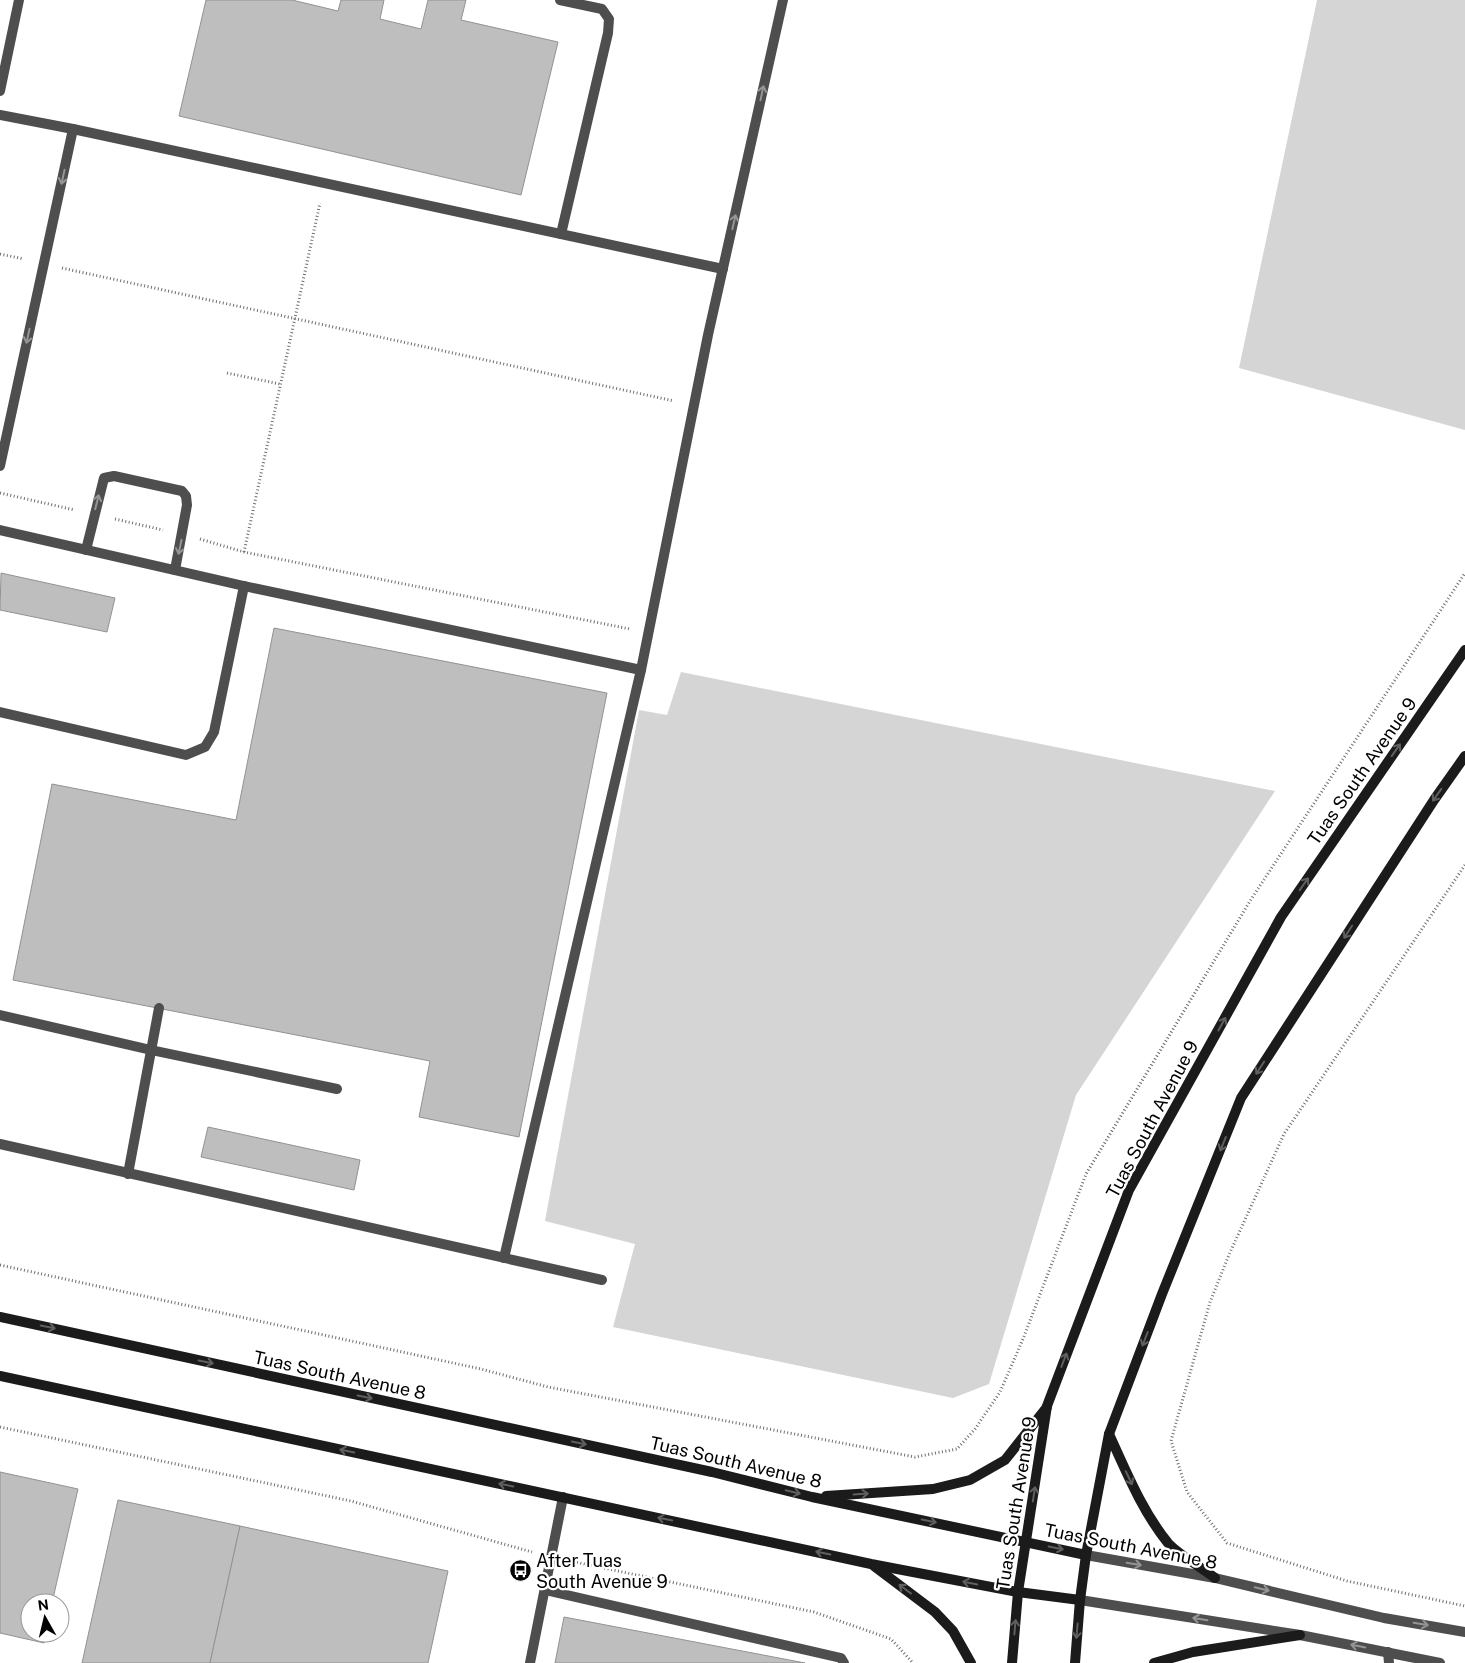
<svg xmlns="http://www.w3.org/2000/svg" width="1465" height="1663" viewBox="0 0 1465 1663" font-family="'Public Sans',sans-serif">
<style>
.green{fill:#d5d5d5}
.building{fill:#bebebe;stroke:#929292}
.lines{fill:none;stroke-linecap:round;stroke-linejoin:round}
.path{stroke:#707070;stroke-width:3;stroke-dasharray:1 2.5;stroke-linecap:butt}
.lane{stroke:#4e4e4e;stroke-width:10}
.street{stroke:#4e4e4e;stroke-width:10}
.secondary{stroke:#1b1b1b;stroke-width:10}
.oneway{stroke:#959595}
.oneway2{stroke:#5f5f5f}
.labels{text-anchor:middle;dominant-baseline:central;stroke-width:4.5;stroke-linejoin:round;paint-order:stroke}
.street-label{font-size:18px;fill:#000;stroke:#fff}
.poi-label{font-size:18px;fill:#000;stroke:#fff;text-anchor:start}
</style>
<rect width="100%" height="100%" fill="#fff"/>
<g class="green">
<polygon points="1317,0 1465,0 1465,430 1239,368"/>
<polygon points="681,672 1275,791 1076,1095 989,1384 953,1398 613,1327 635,1244 545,1221 639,710 667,715"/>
</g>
<g class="building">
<polygon points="206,0 292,0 338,11 341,0 384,0 380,19 421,29 428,0 466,0 461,20 558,42 521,195 179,116"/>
<polygon points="1,573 115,598 107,632 0,610"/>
<polygon points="274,628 607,693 519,1137 419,1117 430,1061 13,980 52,784 236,820"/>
<polygon points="208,1127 360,1160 354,1190 201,1157"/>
<polygon points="0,1472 78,1489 52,1603 30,1603 30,1633 46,1633 44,1643 0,1633"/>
<polygon points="118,1500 240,1526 210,1663 82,1663"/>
<polygon points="240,1526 448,1571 428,1663 210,1663"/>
<polygon points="564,1617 805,1663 555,1663"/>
</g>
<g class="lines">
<g class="path">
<polyline points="0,254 24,259"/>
<polyline points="62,268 674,401"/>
<polyline points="227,373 280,384"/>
<polyline points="0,493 75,510"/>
<polyline points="115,519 163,530"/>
<polyline points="200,539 244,552 630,629"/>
<polyline points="244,552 320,203"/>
<polyline points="1465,865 1284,1134 1228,1257 1210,1302 1171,1441 1187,1492 1227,1543 1347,1581 1465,1606"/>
<polyline points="0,1265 481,1369 548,1387 915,1457 957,1449 975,1429 1000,1392 1023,1339 1086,1174 1250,901 1465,573"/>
<polyline points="0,1427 351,1501 532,1552"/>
<polyline points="570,1561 814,1612 891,1639 913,1663"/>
</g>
<g class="lane">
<polyline points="560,0 602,9 609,19 608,33 561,234"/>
<polyline points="0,91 19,0"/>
<polyline points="0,115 73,129 723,269"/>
<polyline points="0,466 73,129"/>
<polyline points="0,530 244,586 641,670"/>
<polyline points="86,550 104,478 114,476 182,491 186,496 187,505 175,570"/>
<polyline points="0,712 186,755 205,747 214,732 244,586"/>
<polyline points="0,1015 151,1050 337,1089"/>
<polyline points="0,1144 602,1280"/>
<polyline points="128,1174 159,1008"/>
<polyline points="504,1258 641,670 708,335 783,0"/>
<polyline points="545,1590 841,1658 844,1663"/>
<polyline points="1388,1652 1389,1663"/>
<polyline points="530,1663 563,1497"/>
</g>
<g class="street">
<polyline points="1086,1555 1215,1578 1384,1618 1465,1632"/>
<polyline points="1080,1600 1300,1635 1440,1663"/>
</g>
<g class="secondary">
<polyline points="0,1317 712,1472 812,1497 1086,1555"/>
<polyline points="0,1376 871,1564 1018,1592 1080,1600"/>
<path d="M1109 1434C1126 1471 1142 1511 1168 1543 1178 1554 1202 1568 1215 1578"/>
<polyline points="826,1496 933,1489 970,1480 1005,1460 1047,1407"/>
<polyline points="874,1566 935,1612 953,1631 971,1663"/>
<polyline points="1012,1663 1018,1592 1047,1406 1129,1190 1281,917 1465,650"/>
<polyline points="1075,1663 1080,1600 1086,1555 1109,1434 1162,1294 1241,1098 1434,800 1465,756"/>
<polyline points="1154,1663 1193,1652 1300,1635"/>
</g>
</g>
<defs><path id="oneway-shaft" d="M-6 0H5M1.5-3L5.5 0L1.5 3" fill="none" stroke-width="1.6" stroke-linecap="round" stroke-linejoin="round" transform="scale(1.25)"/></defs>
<g class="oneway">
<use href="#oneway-shaft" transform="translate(762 93) rotate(-78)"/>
<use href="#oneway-shaft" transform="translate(63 177) rotate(102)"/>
<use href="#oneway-shaft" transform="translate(734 222) rotate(-77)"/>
<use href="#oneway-shaft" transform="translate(28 336) rotate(102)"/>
<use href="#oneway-shaft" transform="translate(97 502) rotate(-76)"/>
<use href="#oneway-shaft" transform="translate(180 547) rotate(102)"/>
<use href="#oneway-shaft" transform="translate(1134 1564) rotate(10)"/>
<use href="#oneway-shaft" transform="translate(1262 1589) rotate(13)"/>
<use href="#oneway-shaft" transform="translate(1200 1619) rotate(-171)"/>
<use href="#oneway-shaft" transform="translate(1421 1624) rotate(10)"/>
<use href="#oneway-shaft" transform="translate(1358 1646) rotate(-169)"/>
</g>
<g class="oneway2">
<use href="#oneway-shaft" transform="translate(1396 750) rotate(-55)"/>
<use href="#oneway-shaft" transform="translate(1437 795) rotate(125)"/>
<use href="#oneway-shaft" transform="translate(1304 884) rotate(-55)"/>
<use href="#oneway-shaft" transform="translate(1348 932) rotate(123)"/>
<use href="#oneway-shaft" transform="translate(1222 1024) rotate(-61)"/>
<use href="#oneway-shaft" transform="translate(1260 1068) rotate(123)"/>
<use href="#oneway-shaft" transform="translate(1223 1144) rotate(112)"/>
<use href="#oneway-shaft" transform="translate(48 1327) rotate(12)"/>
<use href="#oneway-shaft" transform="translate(1145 1339) rotate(111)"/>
<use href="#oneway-shaft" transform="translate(1064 1360) rotate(-69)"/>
<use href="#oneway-shaft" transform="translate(206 1362) rotate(12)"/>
<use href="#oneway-shaft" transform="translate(365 1397) rotate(12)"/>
<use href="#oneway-shaft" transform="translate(579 1443) rotate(12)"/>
<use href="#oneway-shaft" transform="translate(347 1451) rotate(-168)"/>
<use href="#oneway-shaft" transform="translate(1129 1478) rotate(65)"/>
<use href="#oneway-shaft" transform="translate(506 1485) rotate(-168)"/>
<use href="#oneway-shaft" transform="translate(793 1492) rotate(14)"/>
<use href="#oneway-shaft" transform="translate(861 1494) rotate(-4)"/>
<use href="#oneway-shaft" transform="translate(1034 1494) rotate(-81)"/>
<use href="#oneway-shaft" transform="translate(665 1519) rotate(-168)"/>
<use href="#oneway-shaft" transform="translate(929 1521) rotate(12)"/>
<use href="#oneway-shaft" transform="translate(1056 1548) rotate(12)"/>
<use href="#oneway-shaft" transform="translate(823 1553) rotate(-168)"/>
<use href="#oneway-shaft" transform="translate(970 1583) rotate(-169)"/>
<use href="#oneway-shaft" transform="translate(905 1589) rotate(-143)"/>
<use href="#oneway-shaft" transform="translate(1015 1627) rotate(-85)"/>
<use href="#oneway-shaft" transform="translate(1077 1631) rotate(95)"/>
</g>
<defs>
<symbol id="bus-disc" viewBox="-11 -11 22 22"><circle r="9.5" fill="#000" stroke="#fff"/><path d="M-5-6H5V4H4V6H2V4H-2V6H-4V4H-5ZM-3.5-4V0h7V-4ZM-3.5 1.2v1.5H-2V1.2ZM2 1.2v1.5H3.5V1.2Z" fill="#fff"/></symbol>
</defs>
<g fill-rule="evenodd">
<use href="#bus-disc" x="508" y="1558" width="25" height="25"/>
</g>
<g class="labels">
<g class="street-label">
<text transform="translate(1362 771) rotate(-55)">Tuas South Avenue 9</text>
<text transform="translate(1152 1119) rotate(-62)">Tuas South Avenue 9</text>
<text transform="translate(340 1375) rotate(12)">Tuas South Avenue 8</text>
<text transform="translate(736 1462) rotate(13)">Tuas South Avenue 8</text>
<text transform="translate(1016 1503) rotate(-81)">Tuas South Avenue 9</text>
<text transform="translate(1131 1546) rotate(11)">Tuas South Avenue 8</text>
</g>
<g class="poi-label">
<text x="536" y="1560">After Tuas<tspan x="536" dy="21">South Avenue 9</tspan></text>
</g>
</g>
<g transform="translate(45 1618) rotate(352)"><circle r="24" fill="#ffffff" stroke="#999999"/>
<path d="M0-4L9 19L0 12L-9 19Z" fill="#000000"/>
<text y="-8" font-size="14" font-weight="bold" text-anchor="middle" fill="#000000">N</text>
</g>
</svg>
